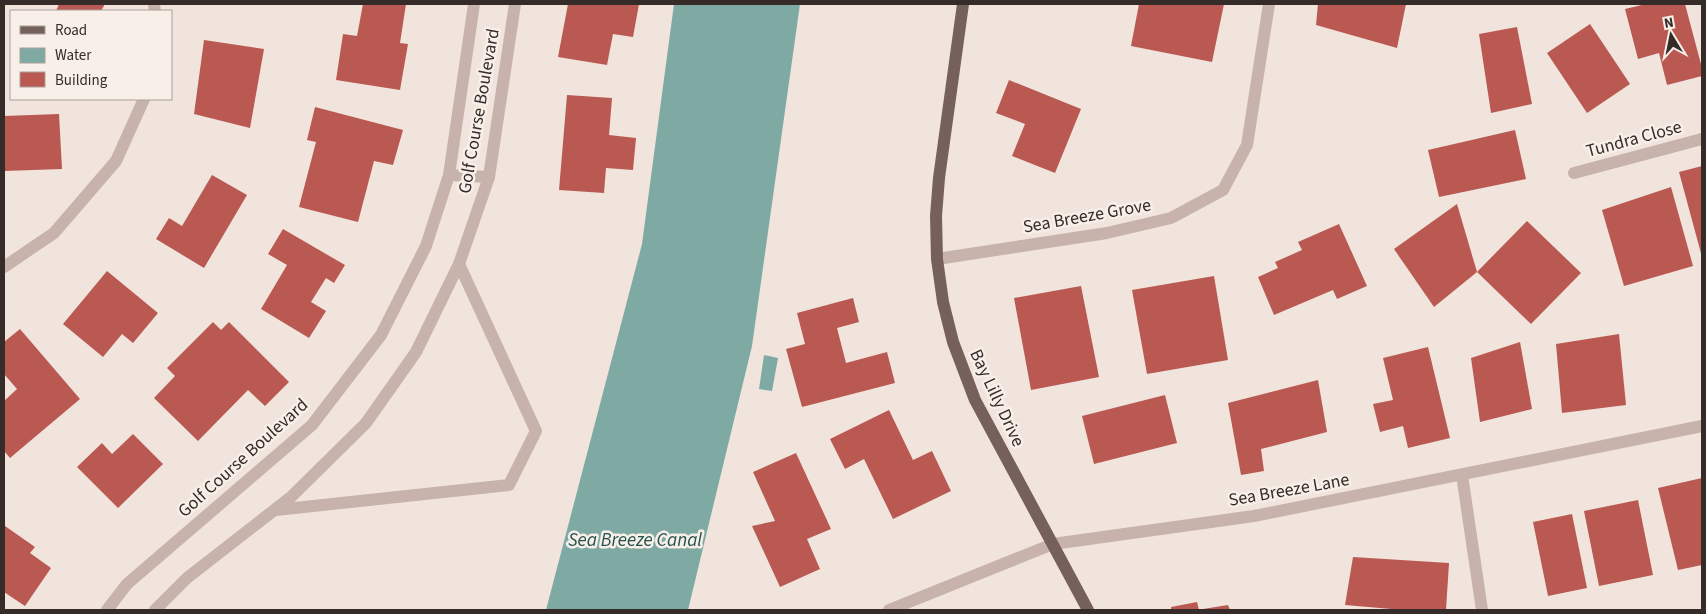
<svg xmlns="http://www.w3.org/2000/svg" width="1706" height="614" viewBox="0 0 1706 614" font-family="'Source Sans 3',sans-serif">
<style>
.water{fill:#7faaa4}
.building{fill:#b95952}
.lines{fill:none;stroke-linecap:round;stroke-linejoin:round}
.minor{stroke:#c7b3ab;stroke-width:12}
.major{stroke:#75605c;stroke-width:12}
.labels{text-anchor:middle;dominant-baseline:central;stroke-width:5;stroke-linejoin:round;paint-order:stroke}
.street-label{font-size:18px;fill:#352b29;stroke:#f8efe9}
.water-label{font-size:19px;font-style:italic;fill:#23524d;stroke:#f8efe9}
</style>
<rect width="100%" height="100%" fill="#f0e4dd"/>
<g class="water">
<polygon points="674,4 800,4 752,346 688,610 546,610 642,244"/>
<polygon points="764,355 778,358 772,391 759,389"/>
</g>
<g class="building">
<polygon points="59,4 105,4 101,11 56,11"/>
<polygon points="363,4 406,4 400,43 408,44 400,90 336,80 343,34 357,36"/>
<polygon points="568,4 639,4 633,37 613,34 607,65 558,57"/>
<polygon points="1139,4 1224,4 1212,62 1131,46"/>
<polygon points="1318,4 1406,4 1397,48 1316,25"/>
<polygon points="1646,4 1685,4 1702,68 1702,76 1667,85 1659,53 1638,59 1625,9"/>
<polygon points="1590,24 1630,84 1587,113 1547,53"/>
<polygon points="1517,27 1532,104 1491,113 1479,34"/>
<polygon points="204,40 264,49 250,128 194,114"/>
<polygon points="1009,80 1081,109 1055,173 1012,156 1025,124 996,113"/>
<polygon points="567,95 612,98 609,135 636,138 633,170 606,168 604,193 559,190"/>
<polygon points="315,107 403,130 393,165 374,161 358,222 299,207 316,142 307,140"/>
<polygon points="59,114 62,169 4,171 4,116"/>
<polygon points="1515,130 1526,179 1439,197 1428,150"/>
<polygon points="1702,166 1702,257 1679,172"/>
<polygon points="212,175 247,195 204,268 156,239 169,218 182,226"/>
<polygon points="1671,187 1693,266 1624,286 1602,210"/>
<polygon points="1457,204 1477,272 1434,307 1394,249"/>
<polygon points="1527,221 1581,273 1531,324 1477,272"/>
<polygon points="1339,224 1367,286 1337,299 1333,290 1274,315 1258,277 1278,268 1275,262 1302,250 1298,242"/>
<polygon points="283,229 345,265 334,283 326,278 311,302 326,311 309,338 261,309 287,265 268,254"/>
<polygon points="107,271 158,313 133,343 122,334 103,357 63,324"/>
<polygon points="1214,276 1228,360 1147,374 1132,290"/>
<polygon points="1081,286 1099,377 1031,390 1014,298"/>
<polygon points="853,298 859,322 837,328 846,363 887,352 895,383 802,407 786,349 805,344 797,313"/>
<polygon points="213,322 221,330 229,322 289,382 265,406 248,390 198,441 154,398 175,376 167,368"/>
<polygon points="20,329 80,399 10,458 4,451 4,401 17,389 4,374 4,342"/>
<polygon points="1619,334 1626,405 1562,413 1556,344"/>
<polygon points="1520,342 1532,409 1480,422 1471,358"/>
<polygon points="1428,347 1450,438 1408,448 1403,426 1380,432 1373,404 1393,400 1383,358"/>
<polygon points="1318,380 1327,432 1261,449 1264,471 1241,475 1228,403"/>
<polygon points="1165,395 1177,443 1094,464 1082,416"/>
<polygon points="889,410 913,460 932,451 951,491 893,519 864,459 845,469 830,439"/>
<polygon points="133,434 163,464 118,508 77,467 102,443 112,454"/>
<polygon points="796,453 831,529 807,539 820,569 780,587 752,526 775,521 753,472"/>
<polygon points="1702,478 1702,565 1678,570 1658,488"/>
<polygon points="1638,500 1653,575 1599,586 1584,511"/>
<polygon points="1572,514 1587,588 1548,596 1533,522"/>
<polygon points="5,526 35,547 30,553 51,568 25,606 4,592"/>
<polygon points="1353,557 1449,563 1446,610 1403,610 1345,605"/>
<polygon points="1197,602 1199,610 1171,610 1171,607"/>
<polygon points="1228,605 1230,610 1204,610 1203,609"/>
</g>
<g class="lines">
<g class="minor">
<polyline points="154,4 155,11"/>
<polyline points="1574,173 1702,139"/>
<polyline points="449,175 489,177"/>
<polyline points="937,259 1107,233 1171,218 1223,190 1247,145 1269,4"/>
<polyline points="4,267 54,233 116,161 144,99"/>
<polyline points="1462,475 1482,610"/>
<polyline points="276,510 509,485 536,431 459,264"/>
<polyline points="107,610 127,584 312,425 381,335 426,246 449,175 474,4"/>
<polyline points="155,610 187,578 291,497 366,423 416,352 459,264 489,177 515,4"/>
<polyline points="889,610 1053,544 1254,516 1702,426"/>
</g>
<polyline class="major" points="963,4 939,178 936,216 937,259 943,302 953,342 975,400 1088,610"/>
</g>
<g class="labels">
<g class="street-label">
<text transform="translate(479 111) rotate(-80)">Golf Course Boulevard</text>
<text transform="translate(1634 139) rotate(-15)">Tundra Close</text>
<text transform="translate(1087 216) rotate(-10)">Sea Breeze Grove</text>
<text transform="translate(997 398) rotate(65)">Bay Lilly Drive</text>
<text transform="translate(243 458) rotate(-42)">Golf Course Boulevard</text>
<text transform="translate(1289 490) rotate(-10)">Sea Breeze Lane</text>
</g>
<g class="water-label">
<text x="635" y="540">Sea Breeze Canal</text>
</g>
</g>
<rect width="1706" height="614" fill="none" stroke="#352b29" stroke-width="10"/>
<rect x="10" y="10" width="162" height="90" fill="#f8efe9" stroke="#aaa19c"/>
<rect x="20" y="26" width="25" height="8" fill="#75605c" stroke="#aaa19c"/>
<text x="55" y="35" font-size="15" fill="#352b29">Road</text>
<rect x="20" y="48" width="25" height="15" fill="#7faaa4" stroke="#aaa19c"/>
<text x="55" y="60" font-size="15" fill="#352b29">Water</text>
<rect x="20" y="72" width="25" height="15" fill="#b95952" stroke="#aaa19c"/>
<text x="55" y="85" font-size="15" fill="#352b29">Building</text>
<g transform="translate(1671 35) rotate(350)" stroke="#f8efe9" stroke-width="4" paint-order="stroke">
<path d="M0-4L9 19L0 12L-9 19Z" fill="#352b29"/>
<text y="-8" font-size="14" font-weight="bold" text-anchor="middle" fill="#352b29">N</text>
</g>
</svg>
